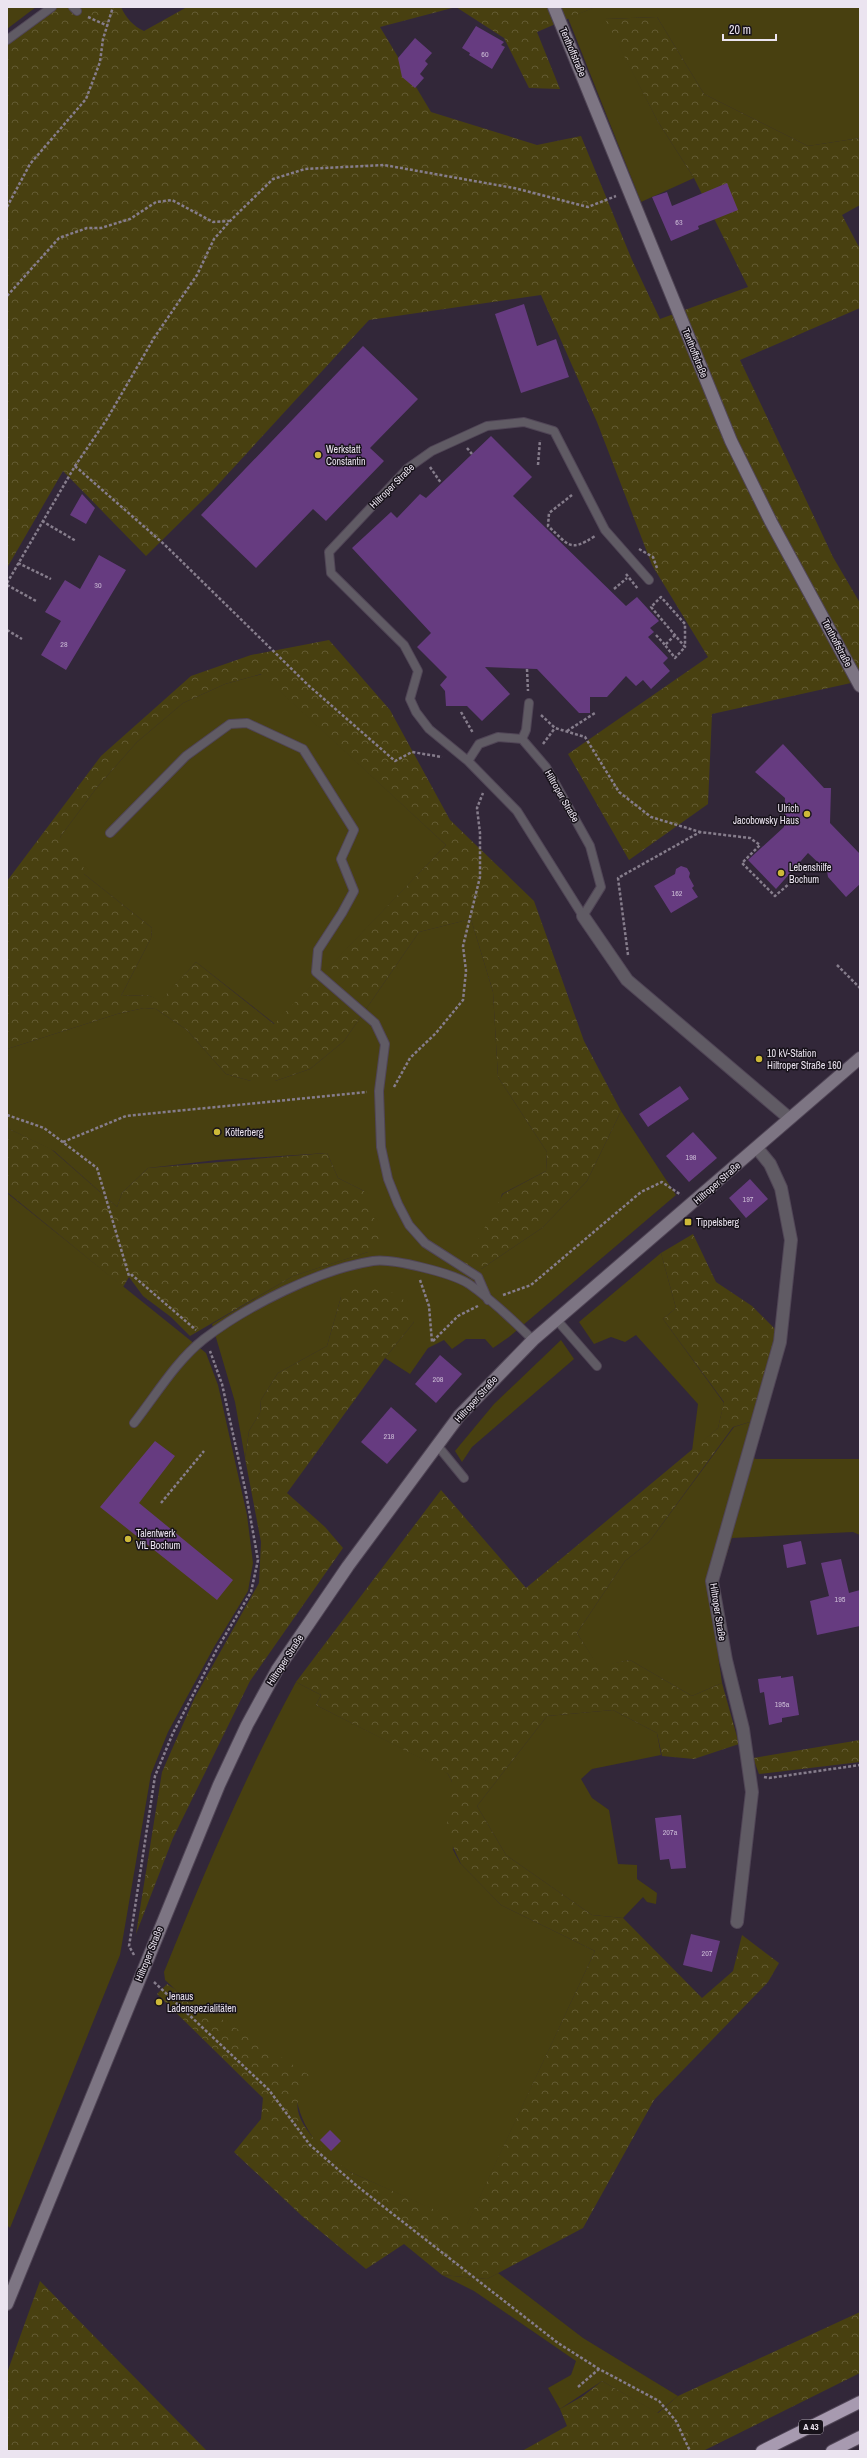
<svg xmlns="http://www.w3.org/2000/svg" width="867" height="2458" viewBox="0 0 867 2458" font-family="'Archivo Narrow',sans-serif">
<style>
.green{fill:#484010}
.forest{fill:url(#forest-crowns);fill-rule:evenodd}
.building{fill:#663b80}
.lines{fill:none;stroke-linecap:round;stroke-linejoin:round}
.lane-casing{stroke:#504556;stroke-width:10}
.street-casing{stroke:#504556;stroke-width:14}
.secondary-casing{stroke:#504556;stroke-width:14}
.highway-casing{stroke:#504556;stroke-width:14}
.path{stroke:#867d8c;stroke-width:2.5;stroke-dasharray:3 2;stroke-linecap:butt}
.lane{stroke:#605b64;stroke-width:8}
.street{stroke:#605b64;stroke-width:12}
.secondary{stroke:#7d7583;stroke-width:12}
.highway{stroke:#a79ab0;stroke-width:12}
.poi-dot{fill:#cdb938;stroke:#17121a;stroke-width:1.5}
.labels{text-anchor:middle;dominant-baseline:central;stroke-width:3;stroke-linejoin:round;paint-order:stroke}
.number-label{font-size:8px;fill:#cabad4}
.shield{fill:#17121a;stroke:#aba5b0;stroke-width:1}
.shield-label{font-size:9px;font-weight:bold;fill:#ebe4f0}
.street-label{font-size:10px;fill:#ebe4f0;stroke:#17121a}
.poi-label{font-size:10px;fill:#ebe4f0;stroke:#17121a;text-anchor:start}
</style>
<defs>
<pattern id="forest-crowns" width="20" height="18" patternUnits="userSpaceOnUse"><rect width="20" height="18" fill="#484010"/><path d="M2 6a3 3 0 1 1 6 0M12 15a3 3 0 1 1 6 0" fill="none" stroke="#635b33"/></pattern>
</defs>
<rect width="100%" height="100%" fill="#322739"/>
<g class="green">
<polygon points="7,7 36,7 7,29"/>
<polygon points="595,7 860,7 860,138 808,146 704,94 657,17 606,19 657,120 694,178 641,202 568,18"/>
<polygon points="262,674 446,845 275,1024 196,962 161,1001 147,995 121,996 151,938 152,928 84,874 60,837 98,786 137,742 183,703 225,684"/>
<polygon points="471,919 493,992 498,1077 547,1152 546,1171 502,1194 481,1269 542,1228 587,1181 621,1111 676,1195 509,1337 493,1348 485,1339 466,1339 452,1349 444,1340 428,1348 410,1374 385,1358 414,1322 341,1297 327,1346 278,1373 261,1400 260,1413 249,1431 245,1458 235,1402 212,1324 293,1276 368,1252 364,1191 338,1178 327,1153 217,1160 148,1168 122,1193 117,1207 54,1151 7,1128 7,1049 117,1014 144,1008 156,1009 187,1030 226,1074 251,1081 275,1081 310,1069 344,1041 419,932"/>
<polygon points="7,1193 206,1353 218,1385 247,1515 253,1563 248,1591 214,1647 168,1732 151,1774 120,1955 10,2228 7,2225"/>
<polygon points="661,1253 676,1308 663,1319 724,1403 718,1428 692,1451 698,1404 636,1335 625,1342 611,1337 594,1344 579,1322"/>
<polygon points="561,1340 574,1359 472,1447 462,1462 455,1451 494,1404"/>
<polygon points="753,1421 747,1443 755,1459 860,1459 860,1535 853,1532 732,1538 718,1581 708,1583 722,1683 692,1696 630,1660 598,1667 577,1633 625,1561 649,1542 734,1427"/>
<path d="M296 1682 321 1695 316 1705 439 1767 448 1774 452 1782 453 1850 460 1863 501 1905 595 1951 467 2225 350 2172C323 2154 305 2134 297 2102L165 1980 164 1972C204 1873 245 1776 296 1682Z"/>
<polygon points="613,1710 657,1733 661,1755 592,1769 581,1779 592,1798 609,1810 618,1864 637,1865 637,1879 657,1893 656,1904 647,1902 643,1897 623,1918 592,1915 506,1855 477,1806 547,1716"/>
<polygon points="498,2273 583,2338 678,2396 657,2413 602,2381 560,2409 548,2388 571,2375 576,2361 474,2291 442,2275 487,2279"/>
</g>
<g class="forest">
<path d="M57 7H121C126 18 133 26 144 31L187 7H456L380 27 431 112 537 145 581 136 632 260 660 319 748 287 694 178 657 120 605 19 657 17 704 94 808 146 860 138V205L842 215 860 249V308L740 360 833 557 860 603V681L712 714 708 804 629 860 568 754 708 657 652 565 597 422 541 295 369 320 213 490 146 556 63 471 7 568V45Z"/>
<polygon points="456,7 595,7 537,32 560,89 529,88 504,38"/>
<path d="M329 640 390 710 450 820 534 901 584 1041 621 1111 587 1181 542 1228 481 1269 464 1265 503 1194 546 1171 547 1152 498 1077 493 992 471 919 419 932 344 1041 310 1069 275 1081H251L226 1074 187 1030 156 1009 144 1008 117 1014 7 1049V881L101 756 191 676 251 655ZM261 674 446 845 274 1024 196 962 161 1000 147 995 121 996 151 938 152 928 84 874 83 860 60 837 98 786 137 742 183 703 225 684Z"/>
<polygon points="7,1128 51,1149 117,1207 122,1193 148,1168 327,1153 338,1178 364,1191 382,1239 368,1252 293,1276 190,1336 171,1317 143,1296 129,1277 123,1287 7,1192"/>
<path d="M693 1234 716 1282 752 1306 779 1333 753 1421 733 1427 649 1542 625 1561 577 1633 598 1666 630 1660 692 1696 722 1683 739 1744 694 1759 662 1756 657 1733 613 1710 547 1716 477 1806 506 1855 592 1915 623 1918 702 1998 733 1971 742 1935 779 1963 768 1982 654 2100 583 2228 487 2279 442 2275 404 2244 366 2269 302 2216 234 2152 261 2119 263 2098 157 1994 167 1984 309 2075C306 2083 300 2093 298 2101 292 2124 333 2160 350 2172L467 2224 595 1951 501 1905 461 1864 446 1832 452 1782 448 1774 428 1762 316 1705 321 1695 296 1682 441 1490 526 1588 718 1428 724 1402 663 1319 676 1308 661 1253Z"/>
<polygon points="362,1285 401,1295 414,1322 385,1358 287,1493 325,1527 343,1548 250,1681 173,1838 136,1934 162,1772 195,1697 259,1583 261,1542 245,1458 249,1431 260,1413 261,1400 278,1373 327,1346 341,1297"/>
<polygon points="860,1740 860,1762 759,1774 753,1758"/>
<polygon points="40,2281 207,2451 7,2451 7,2373"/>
<polygon points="860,2312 860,2373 703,2451 522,2451 567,2426 560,2409 583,2396 602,2381 658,2413 678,2396"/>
</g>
<g class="building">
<polygon points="476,26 504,42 501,45 505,47 492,69 469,55 470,53 462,48"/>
<polygon points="415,38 432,53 425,61 428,64 420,74 424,78 415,88 402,77 398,58"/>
<polygon points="727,183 738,210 698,226 699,229 671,241 652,197 667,192 672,206"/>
<polygon points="524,304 537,346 556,339 569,377 521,393 495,314"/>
<polygon points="363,346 418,399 370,448 384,461 326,521 313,509 256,568 201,515"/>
<polygon points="491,436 532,477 513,496 626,606 637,597 659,621 650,628 654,632 648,637 668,658 663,663 670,671 651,689 643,680 636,686 626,676 607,697 590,697 590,713 579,713 537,669 485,667 510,694 482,721 467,706 446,706 445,691 440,685 447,677 417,647 431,633 352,548 391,512 397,518 420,494 426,498"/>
<polygon points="82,494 95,508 86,524 70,515"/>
<polygon points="99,555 126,570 66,670 41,655 61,621 45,612 65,580 80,589"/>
<polygon points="783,744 824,788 831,788 830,823 860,854 860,884 846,897 828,877 827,871 808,853 776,889 748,860 784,827 785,798 755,772"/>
<polygon points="681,866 687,868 690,873 689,877 694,886 692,888 698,897 671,913 654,886 675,874 676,869"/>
<polygon points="680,1086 689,1099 648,1127 639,1114"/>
<polygon points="693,1132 717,1158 689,1182 666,1156"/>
<polygon points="750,1179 768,1199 746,1218 729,1198"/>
<polygon points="440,1355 462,1374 436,1403 415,1384"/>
<polygon points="391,1407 417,1430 387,1464 361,1442"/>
<polygon points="155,1441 175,1456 139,1503 233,1580 217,1600 100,1507"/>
<polygon points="801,1541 806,1564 787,1568 783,1545"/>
<polygon points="841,1559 849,1593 860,1590 860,1626 817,1635 810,1601 829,1596 821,1563"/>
<polygon points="781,1676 781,1678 793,1676 799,1715 782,1718 782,1722 769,1725 764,1692 760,1693 758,1679"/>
<polygon points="681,1815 686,1868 671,1869 669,1859 660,1860 655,1818"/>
<polygon points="691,1934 720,1941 712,1972 683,1965"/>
<polygon points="330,2130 341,2141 331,2151 320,2140"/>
</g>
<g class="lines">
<defs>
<g id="lane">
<polyline points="73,7 77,11"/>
<polyline points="7,40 52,7"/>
<polyline points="522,739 526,730 529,703"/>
<polyline points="468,761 479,744 498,737 522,739 546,767 590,846 601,887 583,916 517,811 468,761 429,729 416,712 410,699 418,671 404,645 331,573 329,552 408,468 432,451 487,426 524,422 554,431 605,530 649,580"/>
<polyline points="110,833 186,756 230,724 247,723 303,749 354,830 341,859 354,891 342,913 318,950 316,972 375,1023 385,1044 379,1091 381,1147 388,1179 398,1204 409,1225 425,1243 478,1277 488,1300"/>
<polyline points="556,1319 597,1366"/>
<path d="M134 1423C156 1395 176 1361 204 1339 247 1306 320 1269 373 1261 392 1258 452 1273 469 1284 492 1300 513 1320 533 1340"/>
<polyline points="437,1445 464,1478"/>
</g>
<g id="street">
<polyline points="583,916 627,980 789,1118"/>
<polyline points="737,1922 752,1792 743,1729 726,1660 712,1581 780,1342 791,1240 781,1188 770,1164 757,1148"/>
</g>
<g id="secondary">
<polyline points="554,7 731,441 771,522 860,686"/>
<polyline points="7,2304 219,1785 247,1725 277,1670 348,1566 459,1416 533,1340 860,1058"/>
</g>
<g id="highway">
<polyline points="762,2451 860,2402"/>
<polyline points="832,2451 860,2437"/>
</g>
</defs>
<use href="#lane" class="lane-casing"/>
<use href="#street" class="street-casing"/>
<use href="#secondary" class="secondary-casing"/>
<use href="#highway" class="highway-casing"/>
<g class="path">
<polyline points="88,17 108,26"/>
<polyline points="7,207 30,164 86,99 100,62 103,39 113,7"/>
<polyline points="7,296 59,238 87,228 101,228 130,219 156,202 172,200 213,222 229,221"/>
<polyline points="467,448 472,454"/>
<polyline points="538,465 540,440"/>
<polyline points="75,466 165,545 308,685 395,761 412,752 442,757"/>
<polyline points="430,467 441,483"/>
<path d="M572 495 549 513 548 526C569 545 569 553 595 536"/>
<polyline points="42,521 76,541"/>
<polyline points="639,549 653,557 657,568"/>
<polyline points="18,563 51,579"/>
<polyline points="626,574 638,589"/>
<polyline points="7,583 75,466 107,419 154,338 197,275 214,239 230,221 273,179 305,169 384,165 514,188 588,207 616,196"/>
<polyline points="7,585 36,601"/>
<polyline points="614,589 627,578"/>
<polyline points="7,630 22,639"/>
<polyline points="656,635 665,645"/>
<polyline points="675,635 665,645 675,658 685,647 651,607 661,597 685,624 685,647"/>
<polyline points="527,669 528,691"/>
<polyline points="461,712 473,733"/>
<polyline points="541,715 555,728 585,737 619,792 651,817 700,832"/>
<polyline points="567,731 595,713"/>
<polyline points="543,744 555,728"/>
<polyline points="628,955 618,878 700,832 750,838 760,845 742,863 775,896 790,883"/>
<polyline points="837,965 860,988"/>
<polyline points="394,1087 410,1058 436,1033 463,1000 466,971 463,946 480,877 480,833 477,808 483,793"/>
<polyline points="7,1115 44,1128 97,1168 129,1276 132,1275 196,1330"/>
<polyline points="63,1142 126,1116 367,1092"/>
<polyline points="420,1280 429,1306 432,1342 458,1316 478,1306"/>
<polyline points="503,1295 531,1285 641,1192 662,1182 681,1195"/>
<polyline points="161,1503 204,1451"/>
<polyline points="764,1777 769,1778 860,1765"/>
<polyline points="134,1955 129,1946 130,1940 155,1776 173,1733 217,1649 251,1592 258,1560 246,1493 222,1384 210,1351"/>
<polyline points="154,1982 269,2090 310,2145 357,2186 558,2343 599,2369 659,2401 676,2421 690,2451"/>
<polyline points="578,2387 599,2369"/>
</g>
<use href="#lane" class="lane"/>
<use href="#street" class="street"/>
<use href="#secondary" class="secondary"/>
<use href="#highway" class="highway"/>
</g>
<g class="poi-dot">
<circle cx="318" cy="455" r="4"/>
<circle cx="807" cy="814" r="4"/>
<circle cx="781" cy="873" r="4"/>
<circle cx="759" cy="1059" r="4"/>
<circle cx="217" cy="1132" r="4"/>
<rect x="684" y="1218" width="8" height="8" rx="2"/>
<circle cx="128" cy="1539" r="4"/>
<circle cx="159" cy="2002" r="4"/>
</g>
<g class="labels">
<g class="number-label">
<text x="485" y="54">60</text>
<text x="679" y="222">63</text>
<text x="98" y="585">30</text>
<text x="64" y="644">28</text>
<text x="677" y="893">162</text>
<text x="691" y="1157">198</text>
<text x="748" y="1199">197</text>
<text x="438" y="1379">208</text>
<text x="389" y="1436">218</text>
<text x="840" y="1599">195</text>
<text x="782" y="1704">195a</text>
<text x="670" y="1832">207a</text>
<text x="707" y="1953">207</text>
</g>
<rect class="shield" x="799" y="2420" width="24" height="14" rx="3"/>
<g class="shield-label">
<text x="811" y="2427">A 43</text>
</g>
<g class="street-label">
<text transform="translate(573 52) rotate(67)">Tenthoffstraße</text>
<text transform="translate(695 353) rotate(68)">Tenthoffstraße</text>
<text transform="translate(392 486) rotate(-45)">Hiltroper Straße</text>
<text transform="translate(837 643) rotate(62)">Tenthoffstraße</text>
<text transform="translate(562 796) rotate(60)">Hiltroper Straße</text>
<text transform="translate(717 1183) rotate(-41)">Hiltroper Straße</text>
<text transform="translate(476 1399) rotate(-48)">Hiltroper Straße</text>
<text transform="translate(718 1612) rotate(81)">Hiltroper Straße</text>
<text transform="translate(285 1660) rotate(-57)">Hiltroper Straße</text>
<text transform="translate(149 1954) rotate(-68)">Hiltroper Straße</text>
</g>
<g class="poi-label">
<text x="326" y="449">Werkstatt<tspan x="326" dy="12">Constantin</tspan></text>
<text x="799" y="808" text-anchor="end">Ulrich<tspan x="799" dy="12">Jacobowsky Haus</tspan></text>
<text x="789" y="867">Lebenshilfe<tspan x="789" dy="12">Bochum</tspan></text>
<text x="767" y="1053">10 kV-Station<tspan x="767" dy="12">Hiltroper Straße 160</tspan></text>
<text x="225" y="1132">Kötterberg</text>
<text x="696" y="1222">Tippelsberg</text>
<text x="136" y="1533">Talentwerk<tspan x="136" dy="12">VfL Bochum</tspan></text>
<text x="167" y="1996">Jenaus<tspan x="167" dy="12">Ladenspezialitäten</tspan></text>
</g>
</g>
<rect width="867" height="2458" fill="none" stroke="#ebe4f0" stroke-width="16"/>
<path d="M723 34v6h53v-6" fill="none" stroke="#ebe4f0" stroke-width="2"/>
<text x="729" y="34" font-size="12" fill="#ebe4f0" stroke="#17121a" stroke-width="3" paint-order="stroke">20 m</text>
</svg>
